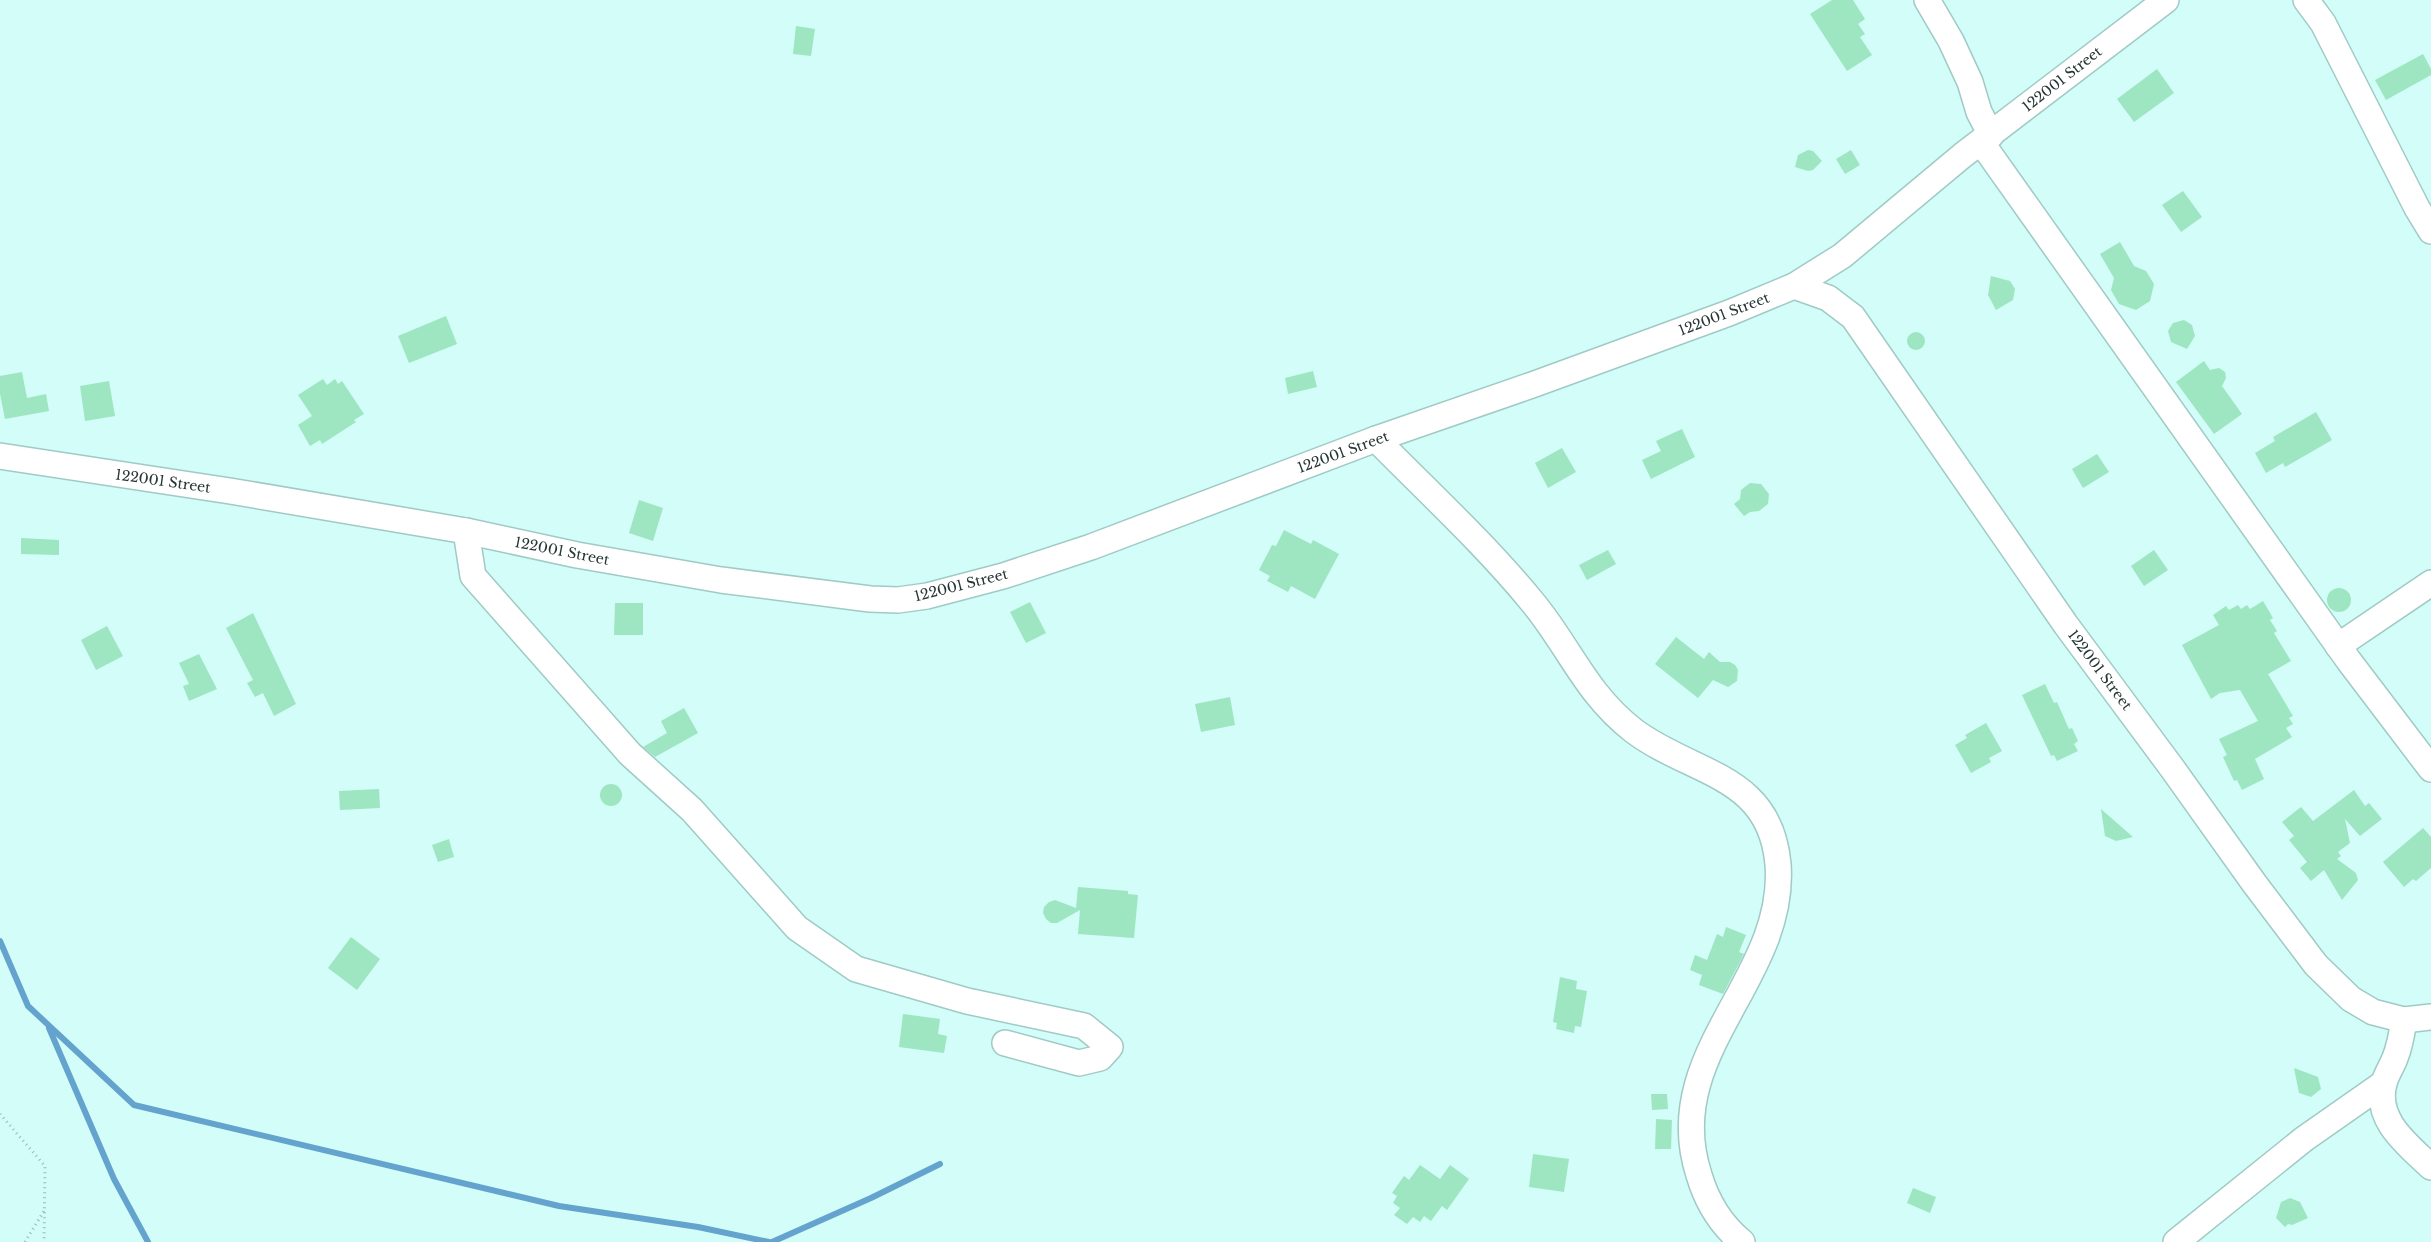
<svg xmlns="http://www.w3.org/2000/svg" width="2431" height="1242" viewBox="0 0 2431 1242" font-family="'Libre Baskerville',serif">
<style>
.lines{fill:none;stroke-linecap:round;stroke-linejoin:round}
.stream{stroke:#64a3cd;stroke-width:6}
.building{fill:#9de6c1}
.minor-casing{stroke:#a0cac5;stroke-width:28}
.path{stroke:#99bbb7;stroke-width:3;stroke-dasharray:1 4;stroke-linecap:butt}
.minor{stroke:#fff;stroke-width:25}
.labels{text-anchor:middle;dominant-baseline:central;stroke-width:4;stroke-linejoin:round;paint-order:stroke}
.street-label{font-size:14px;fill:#263634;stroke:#fff}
</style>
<rect width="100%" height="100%" fill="#d2fdf8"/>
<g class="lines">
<g class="stream">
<polyline points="0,941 28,1006 134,1105 559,1206 698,1227 769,1242"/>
<polyline points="49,1028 114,1179 148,1242"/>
<polyline points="772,1242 871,1198 940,1164"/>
</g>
</g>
<g class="building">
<polygon points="1832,0 1853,0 1865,19 1858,24 1865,34 1860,37 1872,55 1847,71 1810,14"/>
<polygon points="796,26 815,29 811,56 793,54"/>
<polygon points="2423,54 2431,69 2431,75 2386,100 2375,80"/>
<polygon points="2157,69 2174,93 2134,122 2117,99"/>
<polygon points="1808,150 1813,151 1822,161 1813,170 1808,171 1795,167 1798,155"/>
<polygon points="1851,150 1860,165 1845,174 1836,159"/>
<polygon points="2183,191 2202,217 2181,232 2162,205"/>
<polygon points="2120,242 2134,266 2146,271 2154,284 2150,301 2136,310 2119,304 2111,290 2114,278 2100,254"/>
<polygon points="1991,276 2010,281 2015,289 2013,300 1996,310 1988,295"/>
<polygon points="446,316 457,344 409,363 398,336"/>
<polygon points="2184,320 2192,325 2195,336 2187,349 2171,342 2168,331 2173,323"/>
<circle cx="1916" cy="341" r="9"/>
<polygon points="2204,361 2210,370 2219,368 2225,372 2226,378 2222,386 2242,414 2214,434 2176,382"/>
<polygon points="1313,371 1317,387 1288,394 1285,378"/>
<polygon points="22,372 27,398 46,394 49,411 5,419 0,394 0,376"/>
<polygon points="323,379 327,385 335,379 338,384 342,381 364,414 354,420 356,422 322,444 320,440 310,446 298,425 312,416 298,395"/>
<polygon points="109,381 115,416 85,421 80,386"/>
<polygon points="2316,412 2332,440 2285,467 2283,463 2266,473 2255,453 2275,441 2273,437"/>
<polygon points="1682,429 1695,457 1651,479 1642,460 1661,451 1656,441"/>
<polygon points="1562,448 1576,472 1548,488 1535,463"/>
<polygon points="2097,454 2109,472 2083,488 2072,469"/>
<polygon points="1750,483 1761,484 1769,494 1768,504 1759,511 1750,512 1744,516 1734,504 1740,499 1741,490"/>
<polygon points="639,500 663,508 653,541 629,533"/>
<polygon points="1284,530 1311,544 1313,540 1339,554 1315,599 1291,586 1288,592 1267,581 1270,576 1259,570 1272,545 1276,546"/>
<polygon points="21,538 59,540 59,555 21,554"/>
<polygon points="1608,550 1616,564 1587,580 1579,565"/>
<polygon points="2154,550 2168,570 2144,586 2131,566"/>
<circle cx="2339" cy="600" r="12"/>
<polygon points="2263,601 2273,618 2270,620 2277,631 2274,633 2291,661 2268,674 2293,716 2289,718 2293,724 2286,728 2292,737 2255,759 2264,779 2242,790 2237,780 2234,781 2223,757 2227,755 2219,739 2258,721 2240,690 2220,693 2211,699 2182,645 2219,625 2213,615 2226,606 2229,610 2238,605 2241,609 2247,605 2250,609"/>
<polygon points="1030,602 1046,633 1026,643 1010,612"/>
<polygon points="615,603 643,603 643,635 614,635"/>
<polygon points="253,613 296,704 274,716 263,693 255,697 247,683 253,680 226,628"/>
<polygon points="107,626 123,656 96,670 81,640"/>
<polygon points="1676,637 1704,659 1709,652 1720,662 1730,662 1735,665 1738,670 1737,681 1728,687 1713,680 1698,698 1655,664"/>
<polygon points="199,654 217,689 189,701 183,686 189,684 179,663"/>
<polygon points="2045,684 2054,703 2057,702 2069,729 2072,728 2078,741 2074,744 2078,751 2057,761 2054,755 2051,756 2022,695"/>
<polygon points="1230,697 1235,725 1201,732 1195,704"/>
<polygon points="684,708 698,733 655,757 643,747 667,733 661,721"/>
<polygon points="1986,723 2002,751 1989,758 1991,762 1971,773 1955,745 1967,738 1965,735"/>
<circle cx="611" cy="795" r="11"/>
<polygon points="379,789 380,808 340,810 339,791"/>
<polygon points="2354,790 2365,806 2369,803 2382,819 2360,836 2345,819 2350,843 2338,852 2341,856 2337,859 2356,873 2358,880 2342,900 2324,870 2311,881 2300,868 2307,862 2289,840 2294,836 2282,822 2301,807 2313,821"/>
<polygon points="2101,809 2133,837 2116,841 2105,836"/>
<polygon points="2423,828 2431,837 2431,868 2416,881 2413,879 2404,887 2383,862"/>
<polygon points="449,839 454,857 438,862 432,845"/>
<polygon points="1078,887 1128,891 1128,894 1138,895 1134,938 1078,934 1080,910 1057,923 1051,923 1046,919 1043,913 1044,907 1049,902 1055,900 1076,908"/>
<polygon points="1726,927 1746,935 1739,952 1744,954 1723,994 1699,985 1702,975 1690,970 1695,955 1707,960 1717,934 1723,937"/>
<polygon points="351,937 380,959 357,990 328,968"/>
<polygon points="1560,977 1577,981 1576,989 1587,991 1581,1027 1575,1026 1574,1033 1556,1029 1557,1023 1553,1022"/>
<polygon points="903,1014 940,1019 938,1034 947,1036 944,1053 899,1047"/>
<polygon points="2294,1068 2318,1077 2321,1089 2311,1097 2299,1093"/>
<polygon points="1651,1094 1667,1094 1668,1109 1652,1110"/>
<polygon points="1656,1119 1672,1120 1671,1149 1655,1149"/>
<polygon points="1533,1154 1569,1159 1564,1192 1529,1187"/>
<polygon points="1420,1165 1440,1179 1450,1165 1469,1179 1447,1210 1442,1206 1431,1221 1424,1216 1420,1222 1413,1217 1407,1224 1394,1215 1400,1208 1393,1203 1397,1196 1392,1193 1404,1176 1409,1180"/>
<polygon points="1913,1188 1936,1197 1930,1213 1907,1203"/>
<polygon points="2290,1198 2300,1202 2308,1218 2292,1225 2288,1224 2285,1227 2276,1218 2281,1202"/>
</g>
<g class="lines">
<defs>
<g id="minor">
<polyline points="1927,0 1951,41 1970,82 1979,112 1991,135"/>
<polyline points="2306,0 2323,23 2417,208 2431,231"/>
<polyline points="1981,142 2349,661 2431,769"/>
<polyline points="1794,286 1828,298 1853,317 2066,625 2172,768 2254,883 2316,965 2351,999 2373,1012 2404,1020 2431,1017"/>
<path d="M1376 439C1429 493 1486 545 1534 604 1570 648 1586 694 1634 731 1693 775 1770 774 1778 864 1787 980 1659 1053 1699 1175 1707 1202 1720 1224 1742 1242"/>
<polyline points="0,456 230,491 466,531 577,555 721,580 870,599 898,600 927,596 1003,576 1091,547 1376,439 1532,385 1729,313 1794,286 1842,256 1963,155 2166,0"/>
<polyline points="466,531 473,576 630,754 692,810 797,928 856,969 967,1001 1084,1026 1110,1047 1100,1058 1079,1063 1005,1043"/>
<polyline points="2338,646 2431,583"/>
<path d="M2404 1020C2402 1033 2400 1046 2395 1058 2392 1066 2386 1075 2384 1083 2374 1120 2408 1145 2431 1167"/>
<polyline points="2176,1242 2304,1139 2384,1083"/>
</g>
</defs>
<use href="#minor" class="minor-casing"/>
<g class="path">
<polyline points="0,1114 45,1166 44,1242"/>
<polyline points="25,1242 44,1211"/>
</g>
<use href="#minor" class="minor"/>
</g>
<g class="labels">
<g class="street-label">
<text transform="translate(2062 79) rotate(-38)">122001 Street</text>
<text transform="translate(1724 314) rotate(-21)">122001 Street</text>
<text transform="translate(1343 452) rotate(-20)">122001 Street</text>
<text transform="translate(163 481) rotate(8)">122001 Street</text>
<text transform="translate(562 551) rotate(11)">122001 Street</text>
<text transform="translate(961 585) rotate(-14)">122001 Street</text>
<text transform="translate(2100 670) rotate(53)">122001 Street</text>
</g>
</g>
</svg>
